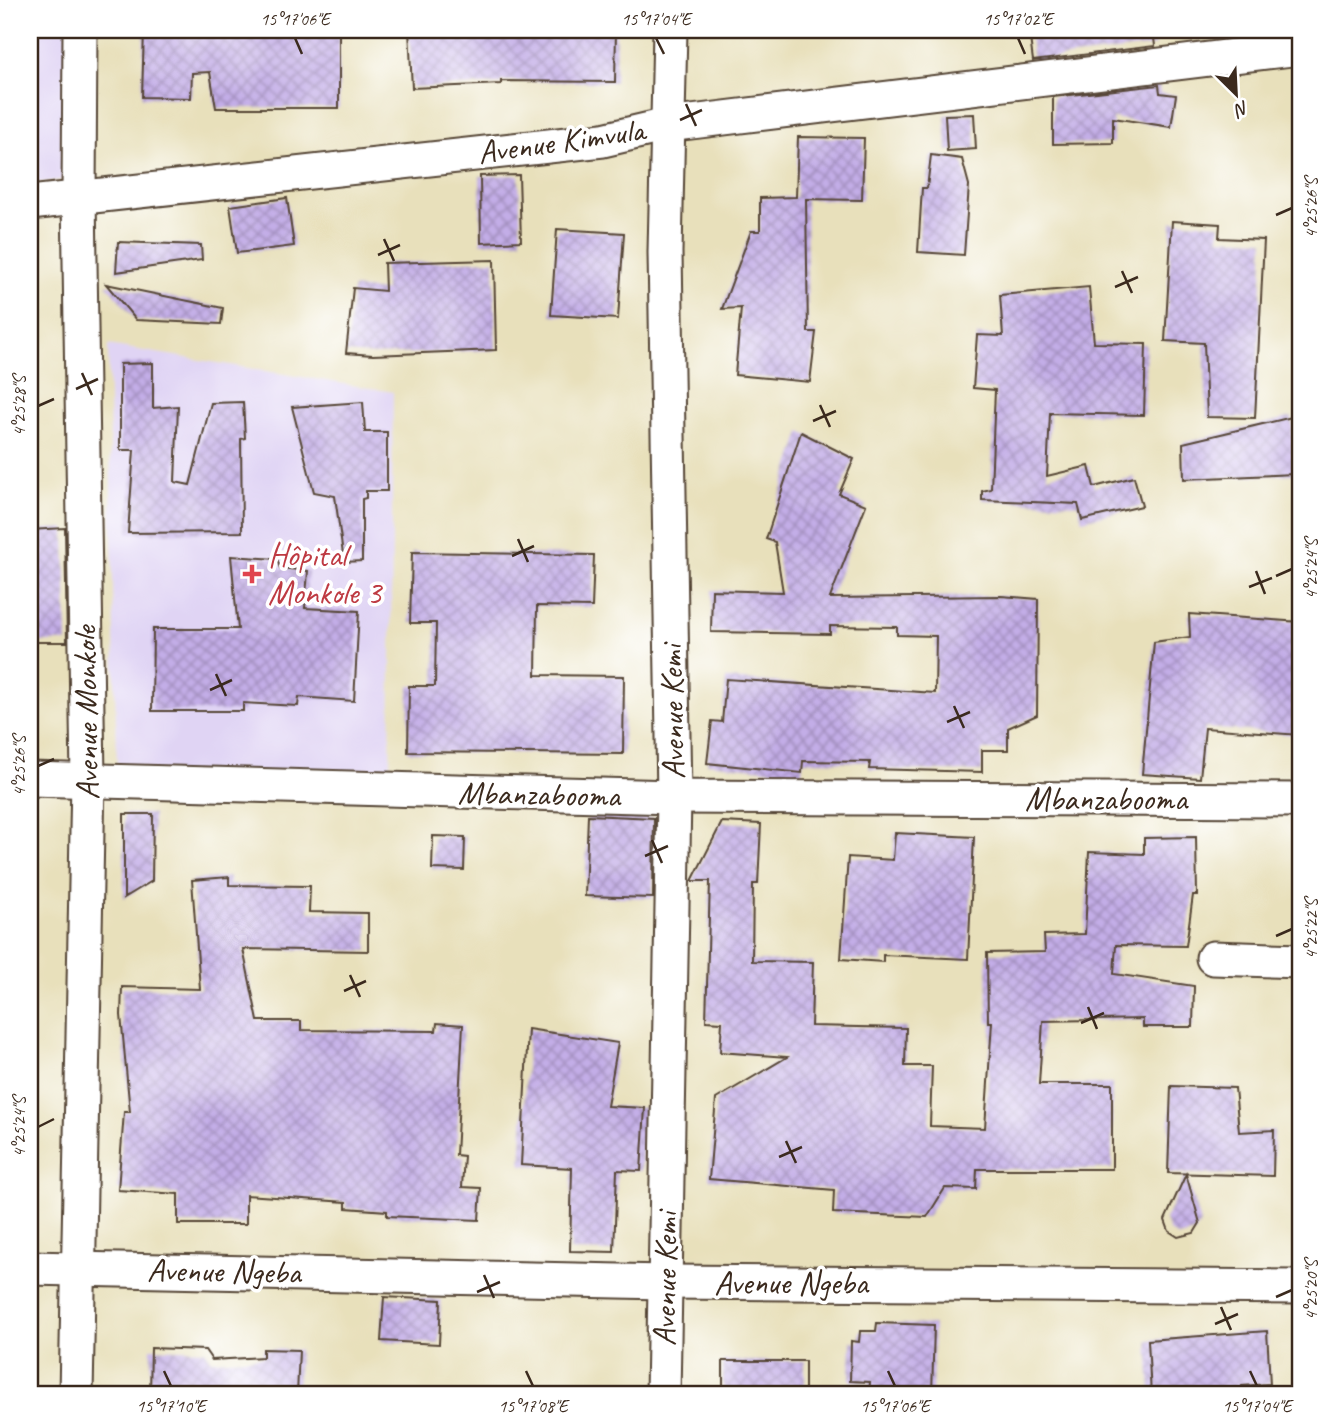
<svg xmlns="http://www.w3.org/2000/svg" width="1330" height="1425" viewBox="0 0 1330 1425" font-family="Caveat,sans-serif">
<style>
.built{fill:#e0d4f4}
.building{fill:url(#building-cross-hatch)}
.lines{fill:none;stroke-linecap:round;stroke-linejoin:round}
.street-casing{stroke:#554536;stroke-width:37}
.street{stroke:#fff;stroke-width:33}
.ticks{fill:none;stroke:#3b2a1e;stroke-width:2.5}
.health-dot{fill:#e0444e;stroke:#fff;stroke-width:2.5}
.labels{text-anchor:middle;dominant-baseline:central;stroke-width:7;stroke-linejoin:round;paint-order:stroke}
.street-label{font-size:33px;fill:#3b2a1e;stroke:#fff}
.health-label{font-size:33px;fill:#be3a42;stroke:#fff;text-anchor:start}
.neatline{fill:none;stroke:#3b2a1e;stroke-width:2.5}
.ticks-label{font-size:18px;text-anchor:middle;fill:#3b2a1e}
</style>
<defs>
<pattern id="building-cross-hatch" width="8" height="8" patternUnits="userSpaceOnUse" patternTransform="scale(1.75)"><rect width="8" height="8" fill="#c3ade7"/><path d="M0 0l8 8M0 8l8-8" fill="none" stroke="#a08dbb"/></pattern>
</defs>
<rect width="100%" height="100%" fill="#fff"/>
<filter id="ink" filterUnits="userSpaceOnUse"><feTurbulence type="fractalNoise" baseFrequency=".0143" numOctaves="2"/><feDisplacementMap in="SourceGraphic" scale="14" xChannelSelector="R" yChannelSelector="G"/><feConvolveMatrix kernelMatrix="1 2 1 2 8 2 1 2 1" color-interpolation-filters="sRGB"/></filter>
<filter id="wash" filterUnits="userSpaceOnUse"><feTurbulence type="fractalNoise" baseFrequency=".00686" numOctaves="4" result="noise"/><feDisplacementMap in="SourceGraphic" scale="28" xChannelSelector="R" yChannelSelector="G"/><feGaussianBlur stdDeviation="1.57" result="paint"/><feColorMatrix in="noise" values="0 0 0 0 0 0 0 0 0 0 0 0 0 0 0 0 0 1.4 0 .05"/><feComposite in="paint" operator="in"/></filter>
<g filter="url(#wash)">
<rect width="100%" height="100%" fill="#e8e0bb"/>
<g class="built">
<polygon points="30,30 71,30 69,179 30,184"/>
<polygon points="108,345 393,392 390,781 117,773"/>
</g>
<g id="blocks">
<g class="building">
<polygon points="144,30 339,30 339,108 216,108 210,72 192,73 191,98 142,97"/>
<polygon points="409,30 616,30 615,82 501,81 501,84 412,88"/>
<polygon points="1029,30 1153,30 1155,46 1033,61"/>
<polygon points="1159,85 1160,93 1176,95 1171,127 1113,118 1113,143 1053,144 1053,97"/>
<polygon points="974,114 976,149 947,151 945,115"/>
<polygon points="798,137 864,138 862,200 806,199 808,332 816,332 810,382 735,375 741,308 722,309 751,231 760,231 760,198 796,197"/>
<polygon points="931,155 962,159 969,185 964,255 918,252 922,188 927,188"/>
<polygon points="519,175 521,241 481,243 480,176"/>
<polygon points="287,198 294,246 237,253 230,206"/>
<polygon points="1172,221 1220,224 1219,238 1264,240 1255,418 1207,417 1204,343 1165,341"/>
<polygon points="557,229 624,233 618,319 551,315"/>
<polygon points="118,242 201,245 202,260 116,272"/>
<polygon points="494,260 496,350 373,355 346,353 353,288 385,291 384,263"/>
<polygon points="106,284 223,308 221,324 136,320"/>
<polygon points="1089,287 1094,343 1146,344 1144,415 1050,413 1047,476 1089,466 1094,487 1134,477 1142,506 1082,520 1078,504 982,500 982,491 991,489 995,390 973,388 977,335 1003,336 1000,295"/>
<polygon points="153,363 153,408 178,406 175,482 190,485 211,403 243,402 245,438 241,439 242,532 128,533 134,450 120,450 120,364"/>
<polygon points="363,402 365,432 387,432 387,491 366,491 366,498 362,499 362,561 344,562 335,496 314,492 292,407"/>
<polygon points="1292,417 1294,474 1184,479 1183,443"/>
<polygon points="801,432 854,459 839,494 866,505 830,598 1001,596 1038,599 1037,715 1008,728 1008,750 982,750 982,772 869,769 870,762 803,761 802,773 707,763 712,721 722,722 726,679 935,693 936,636 897,635 897,627 830,626 830,634 711,632 712,590 783,592 775,542 766,539"/>
<polygon points="65,528 67,642 30,642 30,530"/>
<polygon points="412,552 594,555 592,607 537,606 536,675 624,676 623,754 408,752 409,686 435,686 436,623 410,623"/>
<polygon points="231,556 277,559 280,568 308,571 305,608 359,611 354,701 299,697 298,706 243,703 243,711 152,711 153,629 238,629"/>
<polygon points="1189,614 1300,622 1300,735 1205,728 1200,778 1142,774 1154,642 1190,637"/>
<polygon points="124,814 153,814 152,881 124,898"/>
<polygon points="588,815 654,818 653,898 585,896"/>
<polygon points="722,822 761,824 758,884 753,884 752,961 813,962 811,1026 906,1028 905,1066 932,1066 930,1126 985,1128 992,1022 988,1022 987,953 1045,952 1044,935 1085,934 1089,852 1144,854 1144,838 1196,837 1197,895 1193,895 1186,946 1116,945 1114,974 1194,986 1193,1027 1143,1027 1143,1019 1043,1021 1039,1084 1112,1084 1112,1169 977,1169 976,1189 945,1188 927,1217 833,1213 834,1190 709,1179 716,1099 787,1057 720,1052 722,1022 706,1021 710,881 692,881"/>
<polygon points="895,833 974,837 968,959 883,955 883,962 841,959 848,857 893,860"/>
<polygon points="433,836 465,837 464,870 432,869"/>
<polygon points="229,877 229,885 310,886 309,912 368,913 368,951 243,949 258,1021 301,1021 301,1030 436,1031 437,1023 463,1025 456,1155 464,1156 462,1187 481,1188 479,1220 387,1216 387,1211 346,1208 346,1202 246,1195 246,1224 178,1224 178,1194 118,1190 124,1112 130,1112 121,1015 122,987 200,989 192,880"/>
<polygon points="528,1029 618,1043 607,1106 645,1108 641,1171 617,1170 614,1252 570,1251 572,1168 521,1165"/>
<polygon points="1171,1086 1235,1088 1239,1132 1274,1130 1273,1176 1168,1173"/>
<polygon points="1186,1174 1200,1223 1194,1233 1178,1237 1169,1231 1165,1220"/>
<polygon points="384,1297 441,1300 439,1344 381,1341"/>
<polygon points="877,1323 934,1325 932,1395 869,1395 870,1382 850,1381 851,1341 859,1342 860,1331 876,1331"/>
<polygon points="1267,1331 1270,1384 1242,1386 1242,1395 1151,1395 1148,1340"/>
<polygon points="151,1348 205,1350 212,1360 263,1357 263,1349 299,1350 297,1395 150,1395"/>
<rect x="723" y="1361" width="82" height="34"/>
</g>
</g>
</g>
<g filter="url(#ink)">
<use href="#blocks" fill-opacity="0" stroke="#554536" stroke-width="2"/>
<g class="lines">
<defs>
<g id="street">
<polyline points="30,203 603,140 667,125 1300,48"/>
<polyline points="30,779 674,797 1300,800"/>
<polyline points="1213,958 1300,961"/>
<polyline points="30,1268 664,1282 1300,1287"/>
<polyline points="76,1395 88,779 79,197 80,30"/>
<polyline points="663,1395 674,797 665,252 670,30"/>
</g>
</defs>
<use href="#street" class="street-casing"/>
<use href="#street" class="street"/>
</g>
</g>
<path class="ticks" d="M295 38 302 54M656 38 664 54M1018 38 1025 54M686 104 696 126M680 120 702 110M1276 215 1292 208M384 239 394 261M378 255 400 245M1122 271 1132 293M1115 287 1138 277M82 373 92 395M76 389 98 379M820 405 830 427M38 406 54 399M813 421 836 411M518 539 528 562M512 556 534 546M1256 571 1265 594M1276 576 1292 569M1249 587 1272 578M216 674 226 696M210 690 232 680M954 706 964 728M947 722 970 712M38 766 54 759M652 840 662 863M645 856 668 846M1276 936 1292 929M350 975 360 997M344 991 366 981M1088 1007 1097 1029M1081 1023 1104 1013M38 1127 54 1119M786 1141 796 1163M779 1157 802 1147M484 1275 494 1298M477 1292 500 1282M1276 1297 1292 1290M1221 1307 1231 1330M1215 1324 1238 1314M164 1371 171 1386M526 1371 533 1386M888 1371 895 1386M1250 1371 1257 1386"/>
<path class="health-dot" d="M248.5 563.5h7v7h7v7h-7v7h-7v-7h-7v-7h7z"/>
<g class="labels">
<g class="street-label">
<text transform="translate(561 141) rotate(-8)">Avenue Kimvula</text>
<text transform="translate(672 712) rotate(-91)">Avenue Kemi</text>
<text transform="translate(86 713) rotate(-91)">Avenue Monkole</text>
<text transform="translate(539 794) rotate(1)">Mbanzabooma</text>
<text x="1106" y="799">Mbanzabooma</text>
<text transform="translate(224 1271) rotate(1)">Avenue Ngeba</text>
<text transform="translate(665 1279) rotate(-89)">Avenue Kemi</text>
<text x="791" y="1283">Avenue Ngeba</text>
</g>
<g class="health-label">
<text x="268" y="555">Hôpital<tspan x="268" dy="38">Monkole 3</tspan></text>
</g>
</g>
<rect width="1330" height="1425" fill="none" stroke="#fff" stroke-width="77"/>
<g transform="translate(1236 94) rotate(156)" stroke="#ffffff" stroke-width="5" paint-order="stroke">
<path d="M0-5L12 26L0 18L-12 26Z" fill="#3b2a1e"/>
<text y="-10" font-size="19" font-weight="bold" text-anchor="middle" fill="#3b2a1e">N</text>
</g>
<rect x="38" y="38" width="1254" height="1348" class="neatline"/>
<g class="ticks-label">
<text x="295" y="25">15°17'06"E</text>
<text x="656" y="25">15°17'04"E</text>
<text x="1018" y="25">15°17'02"E</text>
<text transform="translate(1311 208) rotate(-90)" y="6">4°25'26"S</text>
<text transform="translate(19 406) rotate(-90)" y="6">4°25'28"S</text>
<text transform="translate(1311 569) rotate(-90)" y="6">4°25'24"S</text>
<text transform="translate(19 766) rotate(-90)" y="6">4°25'26"S</text>
<text transform="translate(1311 929) rotate(-90)" y="6">4°25'22"S</text>
<text transform="translate(19 1127) rotate(-90)" y="6">4°25'24"S</text>
<text transform="translate(1311 1290) rotate(-90)" y="6">4°25'20"S</text>
<text x="171" y="1412">15°17'10"E</text>
<text x="533" y="1412">15°17'08"E</text>
<text x="895" y="1412">15°17'06"E</text>
<text x="1257" y="1412">15°17'04"E</text>
</g>
</svg>
